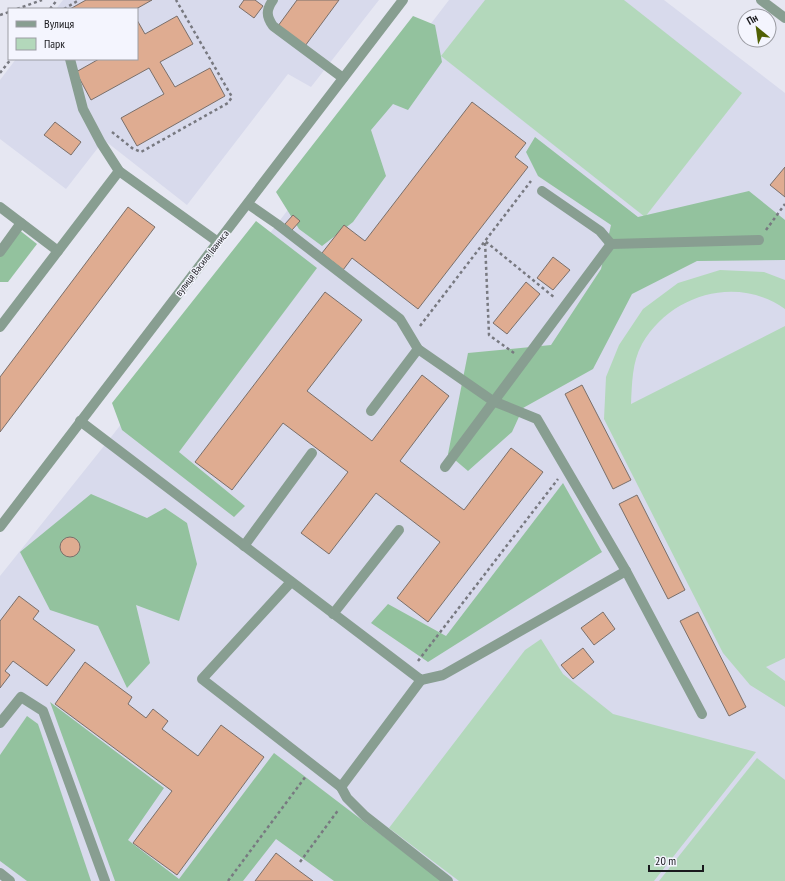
<svg xmlns="http://www.w3.org/2000/svg" width="785" height="881" viewBox="0 0 785 881" font-family="'PT Sans Narrow',sans-serif">
<style>
.built{fill:#d8daec}
.green{fill:#b3d8bb}
.forest{fill:#93c29e}
.building{fill:#dfac91;stroke:#7a6f6a}
.lines{fill:none;stroke-linecap:round;stroke-linejoin:round}
.path{stroke:#787980;stroke-width:2.5;stroke-dasharray:3 3;stroke-linecap:butt}
.minor{stroke:#889e91;stroke-width:10}
.labels{text-anchor:middle;dominant-baseline:central;stroke-width:3;stroke-linejoin:round;paint-order:stroke}
.street-label{font-size:10px;fill:#19191d;stroke:#f4f5fe}
</style>
<rect width="100%" height="100%" fill="#e6e7f2"/>
<g class="built">
<polygon points="63,0 379,0 311,87 288,74 187,205 104,140 66,189 0,139 0,80 16,59 137,59 137,9 56,9"/>
<polygon points="449,0 664,0 785,93 785,881 0,881 0,576 108,441 277,224"/>
</g>
<g class="green">
<polygon points="485,0 624,0 742,93 645,217 441,56"/>
<path d="M720 270 764 272 785 280V309C737 275 671 294 642 344 632 362 632 384 631 404L785 326V658L766 667 785 681V707L750 685 723 653 604 419 606 377 619 345 643 309 678 283Z"/>
<polygon points="541,639 563,674 613,714 756,752 654,881 459,881 389,828 525,650"/>
<polygon points="757,758 785,780 785,881 659,881"/>
</g>
<g class="forest">
<polygon points="413,16 435,25 442,62 408,110 393,104 371,130 386,176 353,222 322,246 299,229 276,192"/>
<polygon points="535,137 638,217 749,191 785,220 785,260 697,261 632,294 593,369 523,408 512,432 468,471 448,454 468,353 551,345 601,269 611,225 538,176 526,152"/>
<polygon points="256,221 317,268 179,452 245,506 234,517 122,430 112,403"/>
<polygon points="18,229 37,244 8,282 0,282 0,252"/>
<polygon points="563,483 602,552 428,662 371,623 388,604 446,636"/>
<polygon points="91,494 147,518 165,508 187,523 197,564 179,621 136,605 150,663 127,688 98,626 50,610 20,552"/>
<polygon points="50,702 164,788 128,840 179,879 274,753 442,881 334,881 276,839 243,881 115,881"/>
<polygon points="27,716 38,724 91,881 27,881 0,861 0,755"/>
</g>
<g class="building">
<polygon points="86,0 152,0 136,9 70,9"/>
<polygon points="244,0 255,0 263,6 254,18 239,7"/>
<polygon points="297,0 339,0 305,46 278,26"/>
<polygon points="177,16 193,44 160,62 175,87 210,68 225,96 137,146 121,118 164,94 149,68 91,100 76,72 99,59 137,59 137,20 145,34"/>
<polygon points="472,102 526,143 515,157 528,167 418,309 352,258 343,270 322,253 344,225 365,241"/>
<polygon points="55,122 81,142 71,155 44,135"/>
<polygon points="785,167 785,197 770,185"/>
<polygon points="128,207 155,227 0,432 0,377"/>
<polygon points="293,215 300,221 292,230 285,224"/>
<polygon points="553,257 570,270 553,290 537,278"/>
<polygon points="526,282 540,294 507,334 493,323"/>
<polygon points="325,292 362,320 307,391 372,441 422,375 449,396 400,461 464,510 511,448 543,472 428,622 397,598 440,542 376,493 329,554 301,533 348,472 283,423 232,490 195,462"/>
<polygon points="582,385 631,480 613,489 565,394"/>
<polygon points="637,495 685,590 668,599 619,504"/>
<circle cx="70" cy="547" r="10"/>
<polygon points="19,596 39,611 33,619 75,650 47,686 13,661 5,671 10,675 0,688 0,621"/>
<polygon points="603,612 615,629 594,645 581,628"/>
<polygon points="698,612 746,707 729,716 680,621"/>
<polygon points="583,648 594,662 573,679 561,665"/>
<polygon points="85,662 132,697 128,704 146,718 153,709 168,721 162,729 198,756 221,725 264,757 177,875 133,843 172,791 55,704"/>
<polygon points="276,853 294,867 313,881 255,881"/>
</g>
<g class="lines">
<g class="path">
<polyline points="17,9 42,0"/>
<polyline points="50,9 57,0"/>
<polyline points="64,9 79,0"/>
<polyline points="0,15 9,12"/>
<polyline points="0,73 11,59"/>
<polyline points="112,132 132,148 141,152 228,103 232,97 176,0"/>
<polyline points="766,230 785,204"/>
<polyline points="420,326 531,181"/>
<polyline points="514,353 489,335 485,241 555,298"/>
<polyline points="418,661 558,479"/>
<polyline points="300,862 339,809"/>
<polyline points="228,881 306,776"/>
</g>
<g class="minor">
<path d="M273 0C266 10 266 16 273 26L343 78"/>
<polyline points="761,0 785,18"/>
<polyline points="70,59 83,109 101,143 119,171 218,242"/>
<polyline points="542,191 600,231 611,244"/>
<polyline points="248,204 277,224 400,319 418,349 493,401 537,419 626,571 702,714"/>
<polyline points="0,207 58,251"/>
<polyline points="0,252 21,223"/>
<polyline points="0,327 119,171"/>
<polyline points="371,411 418,349"/>
<polyline points="80,421 421,680 443,675 626,571"/>
<polyline points="445,467 611,244 759,240"/>
<polyline points="0,527 403,0"/>
<polyline points="244,546 312,453"/>
<polyline points="291,582 202,679 341,787"/>
<polyline points="333,614 399,530"/>
<polyline points="421,680 341,787 347,798 365,816 448,881"/>
<polyline points="0,723 21,697 43,711 105,881"/>
<polyline points="0,873 10,881"/>
</g>
</g>
<g class="labels">
<g class="street-label">
<text transform="translate(202 263) rotate(-52)">вулиця Василя Іваниса</text>
</g>
</g>
<rect x="8" y="8" width="130" height="52" fill="#f4f5fe" stroke="#9c9da4"/>
<rect x="16" y="21" width="20" height="6" fill="#889e91" stroke="#9c9da4"/>
<text x="44" y="28" font-size="12" fill="#19191d">Вулиця</text>
<rect x="16" y="38" width="20" height="12" fill="#b3d8bb" stroke="#9c9da4"/>
<text x="44" y="48" font-size="12" fill="#19191d">Парк</text>
<g transform="translate(757 28) rotate(331)"><circle r="19" fill="#f4f5fe" stroke="#9c9da4"/>
<path d="M0-3L7 15L0 10L-7 15Z" fill="#506004"/>
<text y="-6" font-size="11" font-weight="bold" text-anchor="middle" fill="#19191d">Пн</text>
</g>
<path d="M649 865v6h54v-6" fill="none" stroke="#19191d" stroke-width="2"/>
<text x="655" y="865" font-size="12" fill="#19191d" stroke="#f4f5fe" stroke-width="3" paint-order="stroke">20 m</text>
</svg>
